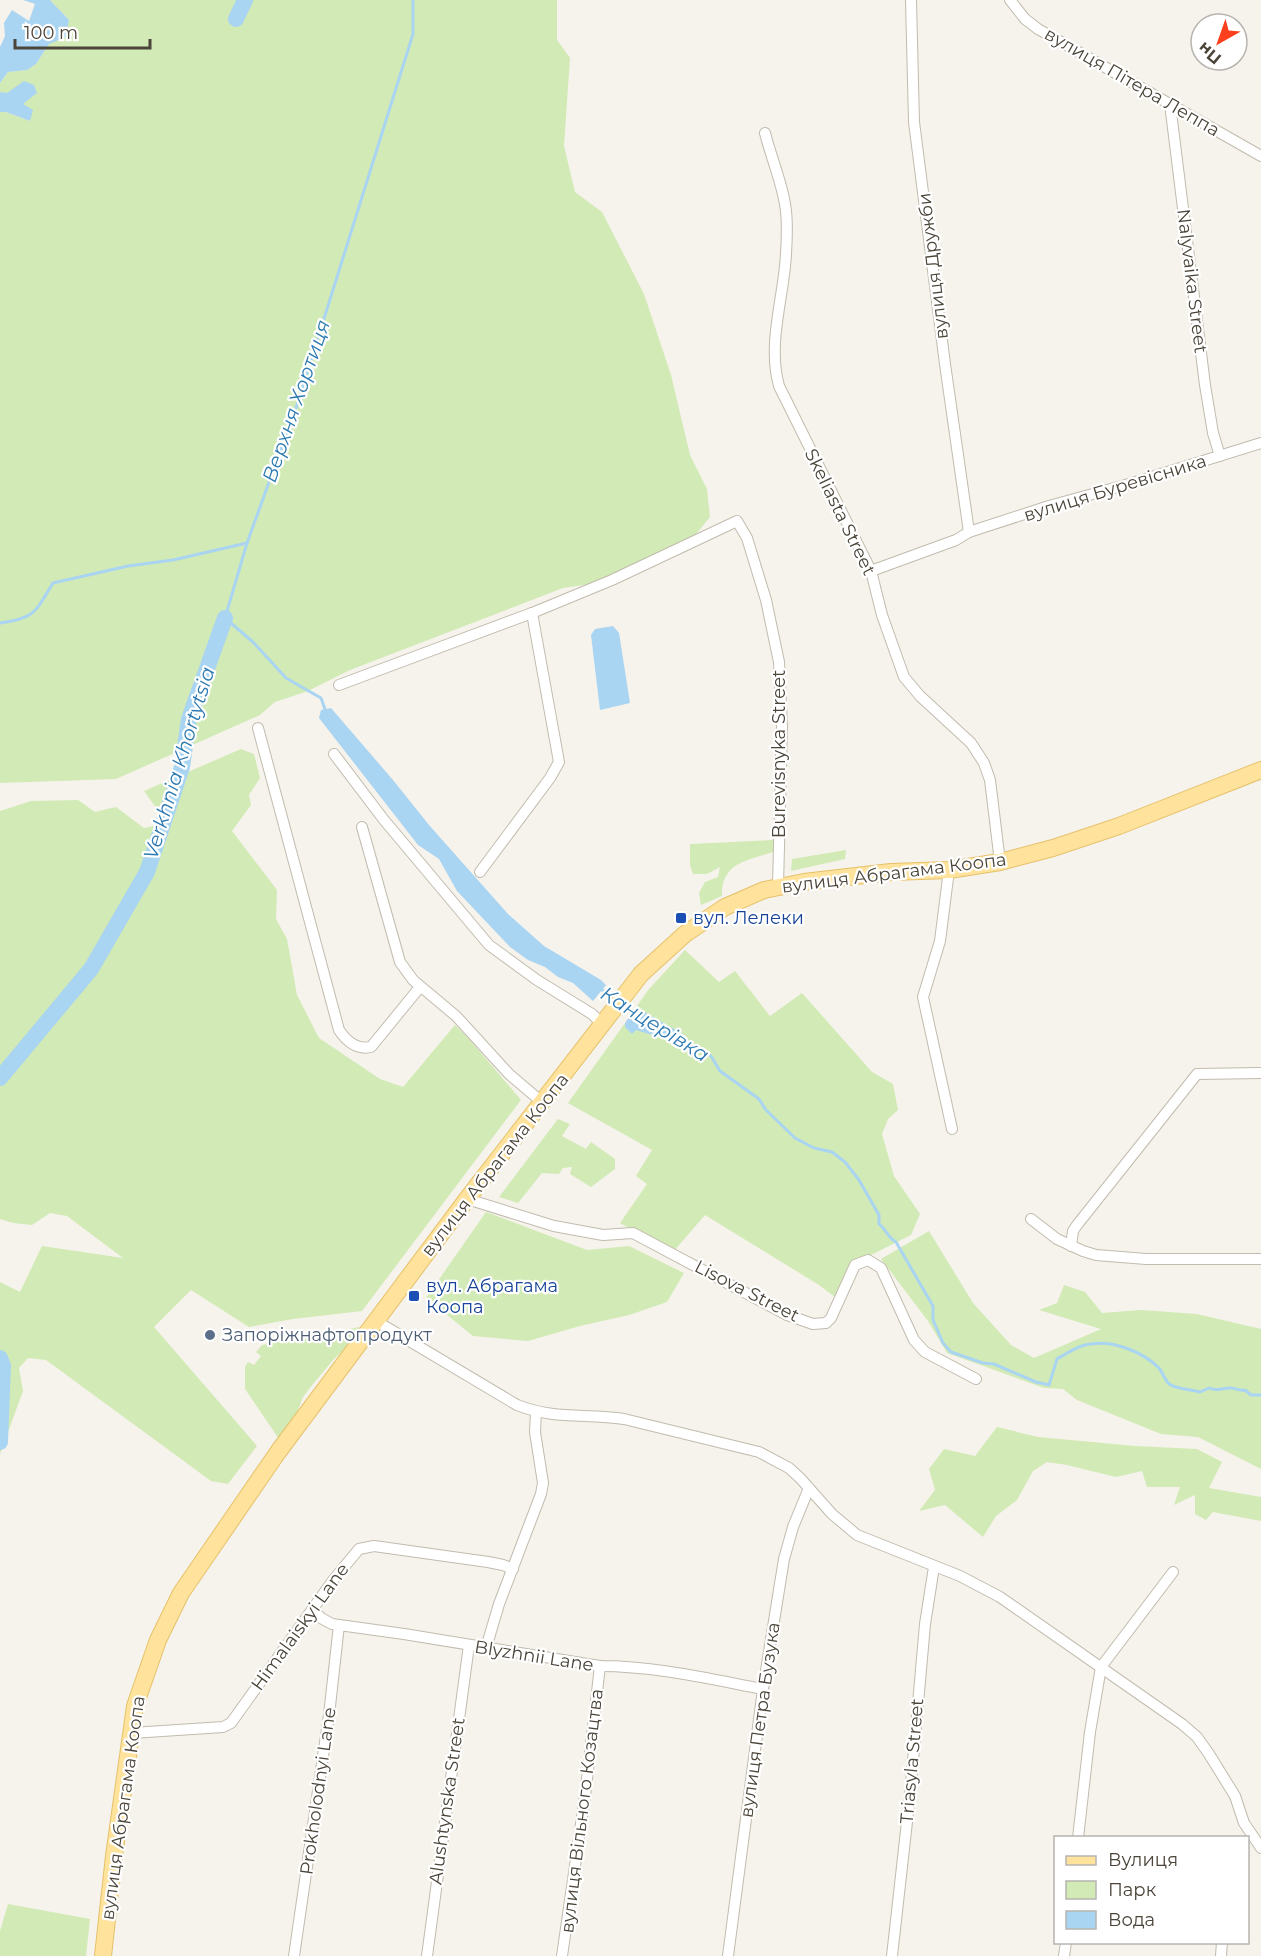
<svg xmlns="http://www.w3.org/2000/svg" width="1261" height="1956" viewBox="0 0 1261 1956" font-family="Montserrat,sans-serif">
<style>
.green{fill:#d2eab5}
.water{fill:#a9d4f2}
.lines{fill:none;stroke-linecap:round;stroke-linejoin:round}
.stream{stroke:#a9d4f2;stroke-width:3}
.river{stroke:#a9d4f2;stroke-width:16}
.street-casing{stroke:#c2bbae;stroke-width:12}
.primary-casing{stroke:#e6c16a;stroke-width:18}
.street{stroke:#fff;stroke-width:10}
.primary{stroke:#ffe39c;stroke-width:16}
.transit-dot{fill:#1a4fb4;stroke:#fff;stroke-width:2}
.service-dot{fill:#5c6f8a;stroke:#fff;stroke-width:2}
.labels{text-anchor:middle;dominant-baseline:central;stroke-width:4.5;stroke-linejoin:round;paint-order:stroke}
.street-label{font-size:18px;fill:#4b4439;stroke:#fff}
.transit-label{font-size:18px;fill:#164399;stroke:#fff;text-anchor:start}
.service-label{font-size:18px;fill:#4e5e75;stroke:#fff;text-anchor:start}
.water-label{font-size:20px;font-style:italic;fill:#2e7ab2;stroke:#fff}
</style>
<rect width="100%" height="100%" fill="#f6f3ec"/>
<g class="green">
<path d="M50 0H557V40L570 58 564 146 575 192 602 212 644 294 671 375 690 455 707 489 710 517 689 543 591 584 563 588 350 670 308 691 275 702 260 715 116 779 0 783V112H6L30 121C23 107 16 95 0 92V83L8 72 27 70 36 64 49 44 69 20Z"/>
<polygon points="241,749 254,754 260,778 249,795 251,805 232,831 277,890 276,919 287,939 297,995 319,1038 380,1079 403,1087 455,1025 469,1039 521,1100 362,1311 293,1319 249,1327 191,1290 154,1327 257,1446 228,1484 211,1481 46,1360 28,1358 19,1368 23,1391 0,1454 0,1282 20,1292 42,1246 123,1258 67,1216 50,1213 32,1225 13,1223 0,1219 0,811 31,801 78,800 95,812 116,807 144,828 154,826 159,812 144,791"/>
<path d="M773 840V852C747 860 721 863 722 896L701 905 699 893 705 882 718 877 720 867 707 874H693L690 865V844Z"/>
<polygon points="846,850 845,859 791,871 792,859"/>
<polygon points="685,950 719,982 735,971 770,1016 802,993 872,1072 893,1084 898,1110 888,1119 882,1134 894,1176 920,1214 911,1235 851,1265 835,1297 819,1285 705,1215 673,1252 620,1223 647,1184 636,1176 652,1150 568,1103 625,1023 649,1034 668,1038 685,1045 683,1034 650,1016 637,1006 649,989"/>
<polygon points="558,1119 570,1124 562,1136 586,1149 591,1142 615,1159 615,1169 591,1187 570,1174 572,1167 563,1168 559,1174 542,1173 518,1203 499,1197"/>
<polygon points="486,1212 587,1250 629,1246 684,1273 667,1302 629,1315 580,1326 528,1341 473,1336 426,1298"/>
<polygon points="929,1231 973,1303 1011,1345 1034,1358 1101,1329 1039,1310 1057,1303 1064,1285 1085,1292 1102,1313 1141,1310 1197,1314 1261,1329 1261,1469 1198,1437 1161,1434 1077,1400 1063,1389 1044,1388 947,1353 928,1321 881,1259"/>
<polygon points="360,1327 358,1333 349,1345 334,1359 313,1384 303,1397 297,1413 279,1439 245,1389 245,1367 248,1362 254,1365 261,1356 256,1352 262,1345"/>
<polygon points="997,1427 1038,1437 1135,1446 1197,1449 1222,1462 1209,1488 1261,1497 1261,1521 1213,1512 1206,1520 1195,1514 1195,1495 1174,1505 1180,1487 1147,1487 1142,1471 1116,1477 1067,1465 1047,1462 1033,1471 1017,1500 996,1516 983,1537 945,1505 919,1511 935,1490 929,1469 944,1449 975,1456"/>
<polygon points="8,1904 90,1919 86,1956 0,1956 0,1931"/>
</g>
<g class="water">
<polygon points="23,0 50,0 69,20 66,37 49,44 36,64 27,70 8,72 0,83 0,47 5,36 4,23 12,10 29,21 35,4"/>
<polygon points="24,81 34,85 37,93 23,104 33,110 30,121 6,112 0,112 0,92 7,93"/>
<polygon points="613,626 619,633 630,703 600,710 591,635 595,629"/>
<polygon points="331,708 393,780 429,825 508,914 544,946 601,980 606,985 593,1001 573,983 558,977 545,967 528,960 510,947 457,891 439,859 418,845 319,718 321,710"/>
<polygon points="635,1009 641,1010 683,1034 689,1044 685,1045 667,1036 649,1034 636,1030 632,1034 625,1027 625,1023"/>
</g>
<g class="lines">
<g class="stream">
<polyline points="247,543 225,618 253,642 286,678 321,698 326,712"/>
<path d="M0 623C36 618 35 612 53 583L128 566 173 560 247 543 297 405 413 34V0"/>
<polyline points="601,989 615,999"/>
<polyline points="623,1004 635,1013"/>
<path d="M687 1043 711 1056 720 1071 759 1099 766 1110 795 1138 814 1148 832 1152 845 1162 859 1180 879 1215V1224C886 1229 888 1238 896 1242L933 1306V1320L943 1343 951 1352 983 1363 994 1364 1036 1382 1049 1385 1057 1359C1067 1353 1079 1345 1091 1344 1113 1340 1143 1352 1159 1368 1163 1373 1165 1380 1169 1384 1175 1389 1191 1389 1200 1392L1209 1388C1218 1392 1221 1388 1230 1388 1236 1388 1238 1391 1245 1390L1251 1395H1261"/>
</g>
<g class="river">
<polyline points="236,19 245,0"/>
<polyline points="0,1078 91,969 147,872 182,767 189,719 225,618"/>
<polyline points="0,1358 3,1366 0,1442"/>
</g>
<defs>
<g id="street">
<polyline points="911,0 914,122 945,364 969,532"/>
<polyline points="1010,0 1025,19 1038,29 1261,156"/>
<polyline points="1170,104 1205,385 1213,433 1220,456"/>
<path d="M765 133C771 157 781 180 785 204 788 220 787 238 786 254 784 297 767 343 779 386L871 571 882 615 904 677 920 696 971 743 984 763 990 780 1000 862"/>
<polyline points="871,571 956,540 969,532 1049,506 1129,484 1261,443"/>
<polyline points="339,685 532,613 612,580 737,521 747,538 766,600 779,662 782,727 778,886"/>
<path d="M258 728 339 1030C347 1042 357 1050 371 1047L420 987"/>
<polyline points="334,754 384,820 489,945 537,980 592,1014 602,1024"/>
<polyline points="362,827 400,962 413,980 456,1016 509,1074 543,1103"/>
<polyline points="949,870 940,941 923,997 952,1129"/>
<polyline points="480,872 550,778 559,762 532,613"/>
<polyline points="467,1199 554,1226 603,1235 633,1233 787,1315 813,1324 826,1323 831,1318 855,1265 868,1260 881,1268 914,1340 925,1352 976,1379"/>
<polyline points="1031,1219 1057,1239 1083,1251 1096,1255 1146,1259 1261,1259"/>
<polyline points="1071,1246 1073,1231 1077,1225 1197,1074 1261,1073"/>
<path d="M376 1321 517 1405C555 1420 586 1413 624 1419L759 1452 789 1468 800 1478 832 1514 857 1535 960 1576 1000 1597 1182 1724 1197 1737 1209 1754 1235 1796 1244 1823 1261 1848"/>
<path d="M314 1606 316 1613 321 1618 332 1624 404 1634 600 1666C655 1666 710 1679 763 1689"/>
<polyline points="486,1648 499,1604 541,1494 543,1483 535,1432 536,1412"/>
<polyline points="132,1733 223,1727 231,1723 334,1579 359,1549 374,1546 488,1562 503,1565 513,1569"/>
<polyline points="1078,1838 1090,1732 1101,1667 1173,1572"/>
<polyline points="294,1956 329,1715 339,1625"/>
<polyline points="427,1956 469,1645"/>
<polyline points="562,1956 585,1796 600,1666"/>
<polyline points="728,1956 763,1689 784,1559 793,1527 809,1488"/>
<polyline points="892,1956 910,1795 925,1624 934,1567"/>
<polyline points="1064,1956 1066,1942"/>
<polyline points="1221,1956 1222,1942"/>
</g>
<polyline id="primary" points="103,1956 114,1856 135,1706 158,1640 181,1593 278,1452 467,1199 641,974 685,934 725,907 764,890 804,882 891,872 949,870 1000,862 1053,848 1119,826 1261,770"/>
</defs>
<use href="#street" class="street-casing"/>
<use href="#primary" class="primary-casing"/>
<use href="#street" class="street"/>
<use href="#primary" class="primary"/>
</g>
<g class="transit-dot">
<rect x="675" y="912" width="12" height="12" rx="3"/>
<rect x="408" y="1290" width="12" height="12" rx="3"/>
</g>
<circle class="service-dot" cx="210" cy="1335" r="6"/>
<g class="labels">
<g class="street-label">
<text transform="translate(1132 82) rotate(30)">вулиця Пітера Леппа</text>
<text transform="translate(933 266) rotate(-97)">вулиця Дружби</text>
<text transform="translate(1192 281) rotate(83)">Nalyvaika Street</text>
<text transform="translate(1115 488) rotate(-17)">вулиця Буревісника</text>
<text transform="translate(840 512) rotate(64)">Skeliasta Street</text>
<text transform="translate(779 754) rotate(-90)">Burevisnyka Street</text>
<text transform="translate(894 873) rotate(-7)">вулиця Абрагама Коопа</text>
<text transform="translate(495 1165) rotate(-52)">вулиця Абрагама Коопа</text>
<text transform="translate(747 1291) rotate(27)">Lisova Street</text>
<text transform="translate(300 1627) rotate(-54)">Himalaiskyi Lane</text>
<text transform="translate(534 1656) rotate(9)">Blyzhnii Lane</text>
<text transform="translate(760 1720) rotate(-82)">вулиця Петра Бузука</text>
<text transform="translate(912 1761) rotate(-85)">Triasyla Street</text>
<text transform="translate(318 1791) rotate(-82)">Prokholodnyi Lane</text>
<text transform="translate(447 1801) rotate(-82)">Alushtynska Street</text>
<text transform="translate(123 1808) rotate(-82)">вулиця Абрагама Коопа</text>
<text transform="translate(582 1811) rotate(-83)">вулиця Вільного Козацтва</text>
</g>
<g class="transit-label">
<text x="693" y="918">вул. Лелеки</text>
<text x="426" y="1286">вул. Абрагама<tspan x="426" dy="21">Коопа</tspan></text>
</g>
<g class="service-label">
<text x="222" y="1335">Запоріжнафтопродукт</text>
</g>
<g class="water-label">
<text transform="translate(296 401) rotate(-71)">Верхня Хортиця</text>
<text transform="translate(179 763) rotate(-73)">Verkhnia Khortytsia</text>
<text transform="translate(655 1024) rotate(32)">Канцерівка</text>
</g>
</g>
<rect x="1054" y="1836" width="195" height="108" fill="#ffffff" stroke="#b7b4b0" stroke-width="1.5"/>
<rect x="1066" y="1856" width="30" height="9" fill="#ffe39c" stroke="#b7b4b0" stroke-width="1.5"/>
<text x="1108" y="1866" font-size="18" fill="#4b4439">Вулиця</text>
<rect x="1066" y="1881" width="30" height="18" fill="#d2eab5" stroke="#b7b4b0" stroke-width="1.5"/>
<text x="1108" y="1896" font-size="18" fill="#4b4439">Парк</text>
<rect x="1066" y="1911" width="30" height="18" fill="#a9d4f2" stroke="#b7b4b0" stroke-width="1.5"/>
<text x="1108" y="1926" font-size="18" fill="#4b4439">Вода</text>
<g transform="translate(1219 42) rotate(220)"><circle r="28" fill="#ffffff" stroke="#b7b4b0" stroke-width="1.5"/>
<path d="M0-4.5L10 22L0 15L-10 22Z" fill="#fc3f1d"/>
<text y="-9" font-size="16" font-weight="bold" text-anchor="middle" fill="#4b4439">Пн</text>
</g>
<path d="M15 39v9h135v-9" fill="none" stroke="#4b4439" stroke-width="3"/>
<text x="24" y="39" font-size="18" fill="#4b4439" stroke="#ffffff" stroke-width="4.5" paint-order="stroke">100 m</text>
</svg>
